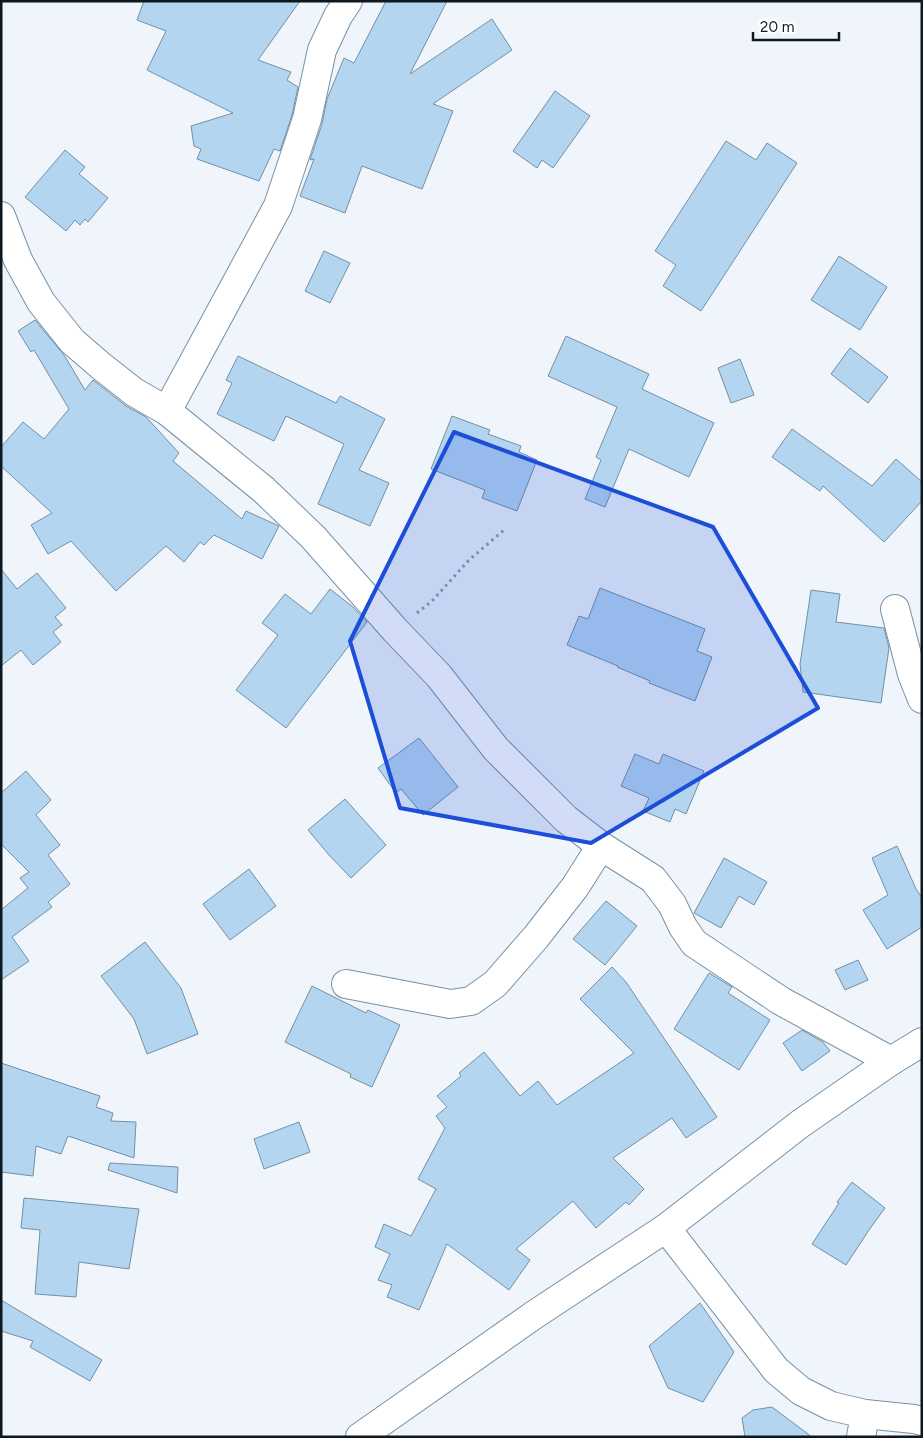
<svg xmlns="http://www.w3.org/2000/svg" width="923" height="1438" viewBox="0 0 923 1438" font-family="Figtree,sans-serif">
<style>
.building{fill:#b3d5f0;stroke:#7390a6}
.lines{fill:none;stroke-linecap:round;stroke-linejoin:round}
.street-casing{stroke:#7592a8;stroke-width:30}
.path{stroke:#949ca2;stroke-width:3;stroke-dasharray:2.5 4;stroke-linecap:butt}
.street{stroke:#fff;stroke-width:28}
.marked{fill:#1d4ed8;fill-opacity:0.2;stroke:#1d4ed8;stroke-width:4;stroke-linejoin:round}
</style>
<rect width="100%" height="100%" fill="#eff5fa"/>
<g class="building">
<polygon points="144,1 300,1 258,60 291,72 287,80 298,87 292,115 280,151 274,149 259,181 197,159 201,149 194,146 191,126 233,113 147,70 166,31 137,20"/>
<polygon points="386,1 447,1 410,74 492,19 512,50 433,104 453,111 422,189 362,166 345,213 300,196 314,159 310,160 322,124 327,99 344,58 354,63"/>
<polygon points="555,91 590,116 553,168 542,160 537,168 513,151"/>
<polygon points="726,141 756,160 767,143 797,163 701,311 663,286 676,265 655,251"/>
<polygon points="65,150 85,167 79,174 108,198 88,222 85,219 80,225 75,220 66,231 25,197"/>
<polygon points="324,251 350,263 330,303 305,291"/>
<polygon points="839,256 887,287 860,330 811,300"/>
<polygon points="35,320 64,355 85,390 93,380 126,406 146,417 179,453 173,461 242,519 246,511 279,526 262,559 214,535 204,545 200,542 184,562 166,546 116,591 71,541 48,554 31,525 52,513 1,466 1,447 23,422 44,439 69,409 34,350 31,352 18,331"/>
<polygon points="566,336 649,374 642,389 714,423 689,477 629,449 605,507 585,499 601,460 596,457 617,407 548,376"/>
<polygon points="850,348 888,377 868,403 831,374"/>
<polygon points="238,356 336,403 340,396 385,419 359,470 389,483 370,526 318,504 344,444 286,416 274,441 217,414 232,383 226,380"/>
<polygon points="740,359 754,395 731,403 718,368"/>
<polygon points="452,416 490,430 488,434 521,446 519,452 537,460 517,511 482,498 485,490 431,469"/>
<polygon points="792,429 872,486 896,459 922,482 922,501 884,542 823,486 820,491 772,457"/>
<polygon points="1,569 17,589 37,573 66,608 55,617 62,625 53,632 61,642 33,665 21,650 1,666"/>
<polygon points="600,588 705,629 697,651 712,657 695,701 649,683 650,681 617,667 618,666 567,645 579,616 588,619"/>
<polygon points="330,589 353,607 367,622 286,728 236,690 278,635 262,623 285,594 311,614"/>
<polygon points="811,590 840,594 836,622 884,628 889,648 881,703 803,692 800,664"/>
<polygon points="419,738 458,787 423,815 401,789 396,793 378,768"/>
<polygon points="635,754 659,764 663,754 704,771 686,814 675,809 670,822 643,811 649,798 621,786"/>
<polygon points="26,771 51,800 36,815 60,845 48,855 70,884 48,902 52,907 12,937 29,961 1,980 1,910 28,888 20,878 29,872 1,844 1,793"/>
<polygon points="345,799 386,845 351,878 329,855 308,830"/>
<polygon points="897,846 916,889 922,898 922,927 887,949 863,910 888,895 872,858"/>
<polygon points="724,858 767,882 754,905 739,896 721,928 694,913"/>
<polygon points="249,869 276,906 230,940 203,904"/>
<polygon points="606,901 637,926 605,965 573,939"/>
<polygon points="145,942 181,988 198,1034 147,1054 134,1019 101,976"/>
<polygon points="858,960 868,980 845,990 835,970"/>
<polygon points="612,967 626,982 717,1117 686,1138 672,1118 613,1158 644,1189 629,1205 626,1202 596,1228 573,1201 516,1249 530,1260 509,1290 447,1244 419,1310 387,1297 392,1285 378,1280 390,1254 375,1247 384,1224 411,1236 436,1189 418,1179 445,1128 436,1116 447,1107 437,1096 461,1076 459,1073 484,1052 520,1096 538,1081 557,1105 634,1053 580,999"/>
<polygon points="709,973 732,987 728,993 770,1020 739,1070 674,1029"/>
<polygon points="312,986 366,1013 368,1010 400,1025 372,1087 350,1077 351,1074 285,1042"/>
<polygon points="802,1030 823,1042 830,1051 802,1071 783,1043"/>
<polygon points="1,1063 100,1096 96,1107 113,1113 111,1121 136,1122 134,1158 68,1136 61,1154 36,1146 33,1176 1,1172"/>
<polygon points="299,1122 310,1152 264,1169 254,1139"/>
<polygon points="110,1163 178,1167 177,1193 108,1170"/>
<polygon points="852,1182 885,1208 869,1230 846,1265 812,1244 839,1203 837,1202"/>
<polygon points="24,1198 139,1209 129,1269 79,1262 76,1297 35,1294 40,1230 21,1228"/>
<polygon points="1,1300 102,1360 90,1381 30,1347 33,1341 1,1331"/>
<polygon points="700,1303 734,1352 703,1402 668,1388 649,1346"/>
<polygon points="772,1407 812,1437 745,1437 742,1418 753,1410"/>
</g>
<g class="lines">
<defs>
<g id="street">
<polyline points="1,216 18,260 41,302 72,341 101,366 134,392 167,411 264,490 313,537 395,630 439,676 496,749 566,819 601,846 653,879 672,904 683,927 694,943 781,1001 891,1061"/>
<polyline points="167,411 278,206 307,119 322,50 338,16 348,1"/>
<polyline points="895,609 912,674 922,699"/>
<polyline points="346,984 450,1004 471,1001 495,984 536,937 575,887 601,846"/>
<polyline points="666,1228 776,1370 801,1391 831,1406 865,1414 914,1419 922,1421"/>
<polyline points="360,1437 534,1315 666,1228 800,1124 891,1061 922,1042"/>
<polyline points="861,1437 865,1414"/>
</g>
</defs>
<use href="#street" class="street-casing"/>
<polyline class="path" points="417,613 432,601 469,560 504,530"/>
<use href="#street" class="street"/>
</g>
<path class="marked" d="M454 432 713 527 818 708 591 843 400 808 350 641Z"/>
<rect width="923" height="1438" fill="none" stroke="#0d1820" stroke-width="5"/>
<path d="M753 32v8h86v-8" fill="none" stroke="#0d1820" stroke-width="2.5"/>
<text x="760" y="32" font-size="15" fill="#0d1820" stroke="#ffffff" stroke-width="4" paint-order="stroke">20 m</text>
</svg>
